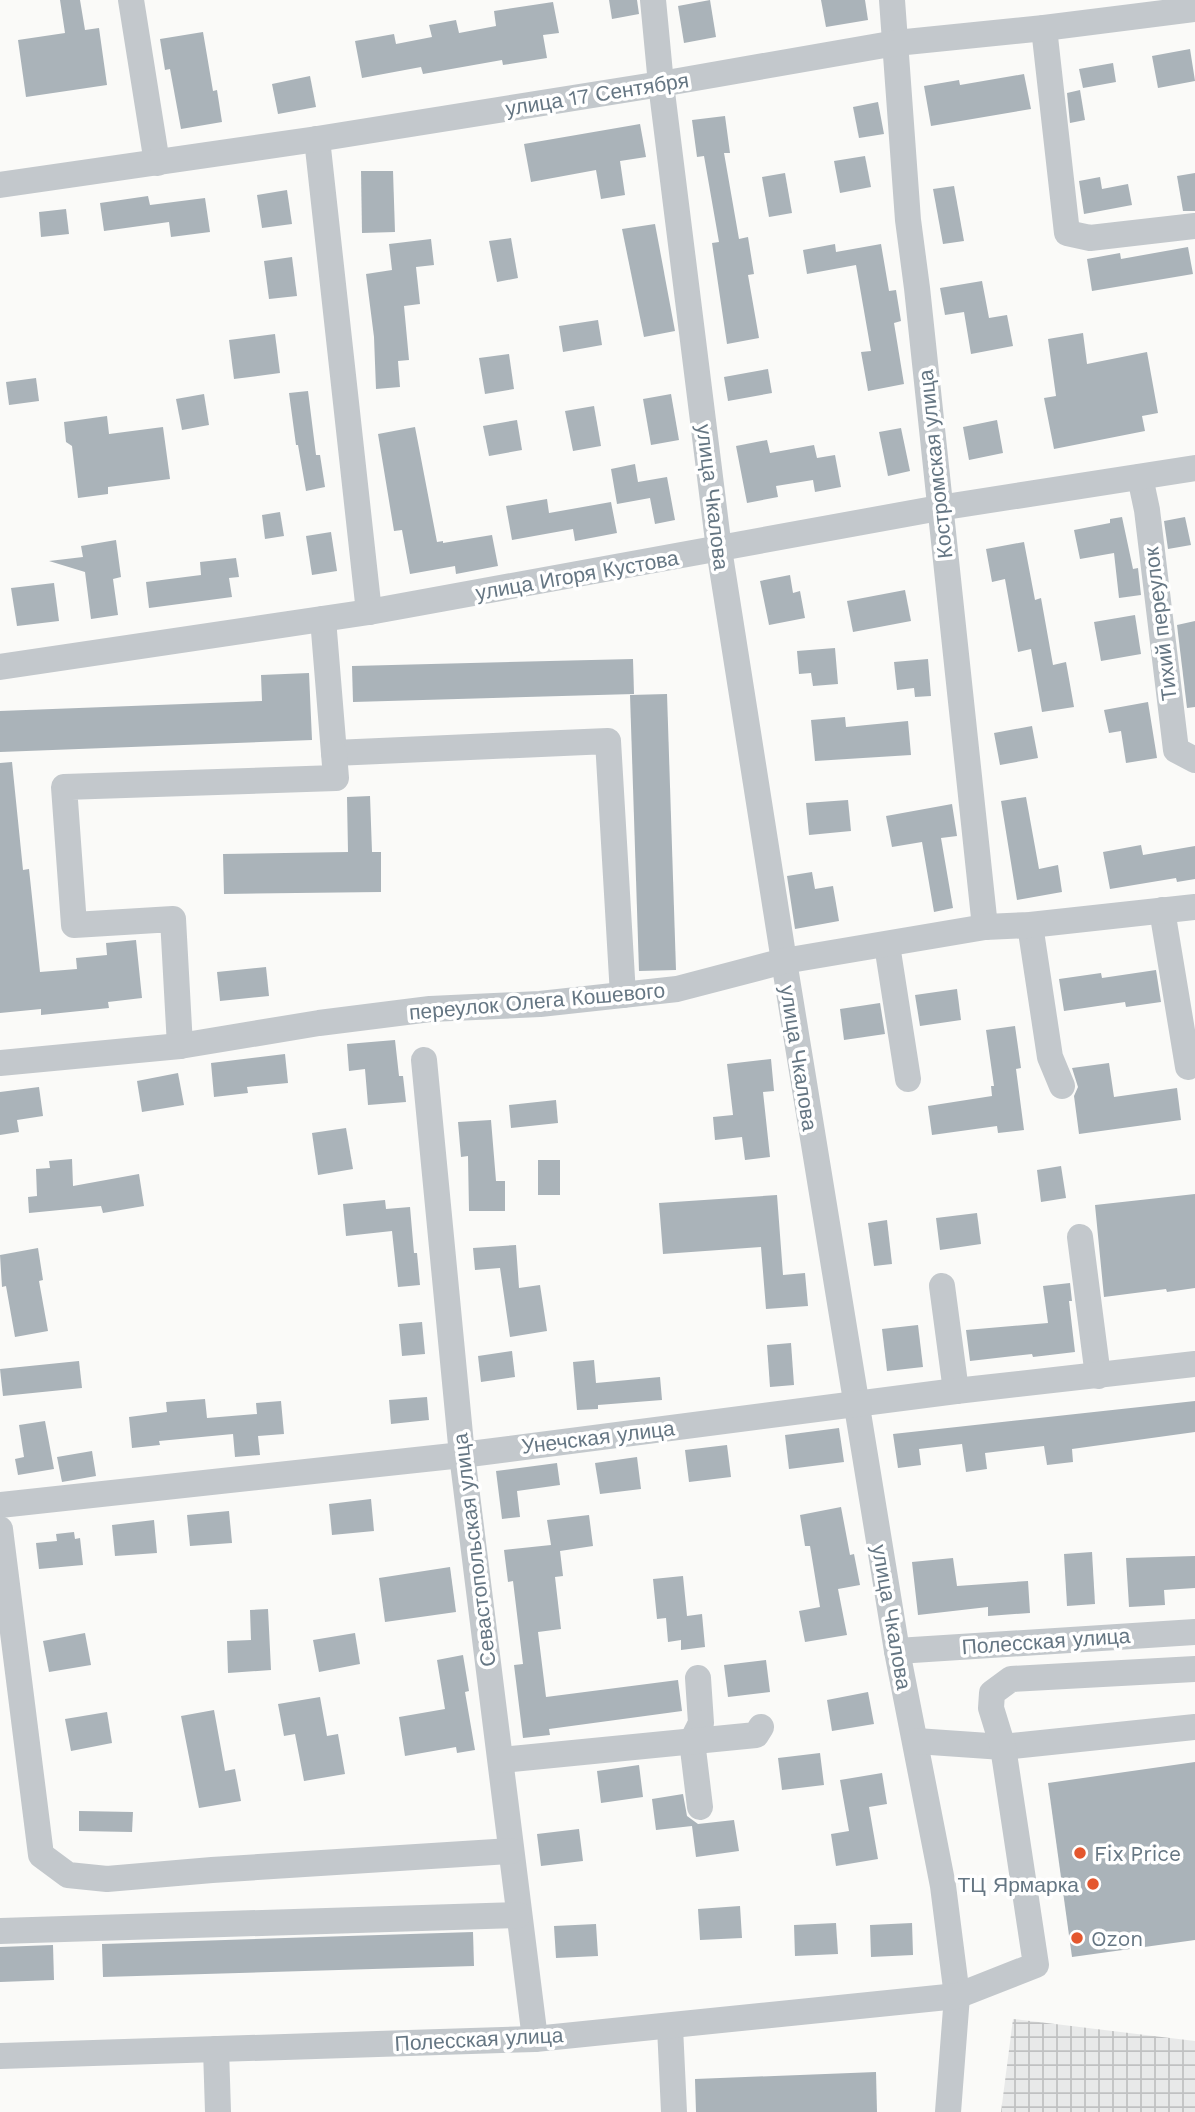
<svg xmlns="http://www.w3.org/2000/svg" width="1195" height="2112" viewBox="0 0 1195 2112" font-family="'Work Sans',sans-serif">
<style>
.industrial{fill:url(#industrial-grid)}
.building{fill:#aab3b9}
.lines{fill:none;stroke-linecap:round;stroke-linejoin:round}
.minor{stroke:#c3c8cc;stroke-width:26}
.poi-dot{fill:#e4572e;stroke:#fff;stroke-width:2.5}
.labels{text-anchor:middle;dominant-baseline:central;stroke-width:7;stroke-linejoin:round;paint-order:stroke}
.street-label{font-size:21px;fill:#657683;stroke:#fff}
.poi-label{font-size:21px;fill:#657683;stroke:#fff;text-anchor:start}
</style>
<defs>
<pattern id="industrial-grid" width="8" height="8" patternUnits="userSpaceOnUse" patternTransform="scale(1.75)"><rect width="8" height="8" fill="#e8e9e9"/><path d="M0 4h8M4 0v8" fill="none" stroke="#c0c1c2"/></pattern>
</defs>
<rect width="100%" height="100%" fill="#fafaf8"/>
<polygon class="industrial" points="1013,2019 1195,2041 1195,2112 1001,2112"/>
<g class="building">
<polygon points="60,0 80,0 85,30 99,28 107,85 26,97 18,40 65,33"/>
<polygon points="609,0 637,0 639,14 612,19"/>
<polygon points="710,0 716,37 684,43 678,6"/>
<polygon points="821,0 865,0 868,20 826,27"/>
<polygon points="553,2 559,33 543,35 547,58 503,65 502,60 423,74 421,67 362,78 355,41 394,34 396,44 432,37 429,25 456,20 459,33 496,26 494,11"/>
<polygon points="203,32 213,91 217,90 222,122 181,129 170,69 165,70 160,39"/>
<polygon points="1190,49 1195,81 1158,88 1152,56"/>
<polygon points="1113,63 1116,82 1083,88 1079,69"/>
<polygon points="1024,74 1031,109 931,126 924,86 959,80 960,85"/>
<polygon points="310,76 316,107 278,114 272,84"/>
<polygon points="1080,90 1085,120 1070,123 1067,93"/>
<polygon points="878,102 884,134 859,138 853,107"/>
<polygon points="725,116 730,153 724,153 739,239 748,237 754,274 748,275 759,338 727,344 712,243 719,242 704,156 697,157 692,120"/>
<polygon points="640,124 646,157 620,161 625,195 601,199 596,170 531,182 524,144"/>
<polygon points="865,156 871,187 840,193 834,161"/>
<polygon points="361,171 393,171 395,232 362,233"/>
<polygon points="785,173 792,213 769,217 762,177"/>
<polygon points="1195,173 1195,211 1183,211 1177,176"/>
<polygon points="1100,177 1102,189 1128,184 1132,205 1084,214 1079,181"/>
<polygon points="954,186 964,241 943,244 933,189"/>
<polygon points="287,190 292,224 262,228 257,195"/>
<polygon points="148,196 150,205 205,198 210,232 171,237 169,222 104,231 100,203"/>
<polygon points="66,209 69,234 41,237 39,212"/>
<polygon points="655,224 675,331 644,337 622,229"/>
<polygon points="511,238 518,278 497,282 489,241"/>
<polygon points="431,239 434,265 416,267 420,304 404,306 409,360 398,361 400,387 376,389 374,337 366,274 392,270 389,244"/>
<polygon points="835,244 836,252 881,244 889,291 896,290 901,321 894,323 904,384 868,391 861,352 871,351 856,265 807,274 803,250"/>
<polygon points="1188,247 1193,274 1092,291 1087,259 1120,253 1121,259"/>
<polygon points="292,257 297,296 269,299 264,261"/>
<polygon points="982,281 989,318 1007,315 1013,346 971,354 964,312 945,315 940,288"/>
<polygon points="598,320 602,345 563,352 559,326"/>
<polygon points="1083,333 1087,364 1147,352 1158,413 1142,416 1145,431 1054,449 1044,398 1056,396 1048,339"/>
<polygon points="275,334 280,373 234,379 229,340"/>
<polygon points="509,354 514,389 485,394 479,358"/>
<polygon points="768,369 772,393 728,401 724,377"/>
<polygon points="36,378 39,401 9,405 6,382"/>
<polygon points="308,391 316,455 320,455 325,487 306,491 298,445 296,445 289,393"/>
<polygon points="204,394 209,425 182,430 176,399"/>
<polygon points="671,394 679,440 651,445 643,399"/>
<polygon points="594,406 601,446 573,451 565,411"/>
<polygon points="107,416 109,434 163,427 170,479 108,487 108,494 78,498 72,446 66,442 64,422"/>
<polygon points="517,420 522,450 489,456 483,426"/>
<polygon points="997,420 1003,453 969,460 963,427"/>
<polygon points="415,427 437,542 443,541 443,543 492,535 498,566 456,574 455,566 410,574 402,530 394,531 378,434"/>
<polygon points="901,428 910,471 888,476 879,432"/>
<polygon points="767,440 770,453 814,445 817,458 835,455 841,487 815,492 813,480 776,486 778,497 747,503 736,446"/>
<polygon points="635,464 638,482 667,477 675,520 655,524 650,498 617,504 611,469"/>
<polygon points="547,499 549,513 611,502 617,533 575,541 573,529 512,540 506,506"/>
<polygon points="280,512 284,536 265,539 262,515"/>
<polygon points="1122,517 1133,569 1138,568 1141,595 1119,598 1114,553 1080,559 1074,530 1110,523 1110,519"/>
<polygon points="1185,517 1191,545 1168,549 1164,521"/>
<polygon points="331,532 337,571 312,575 306,536"/>
<polygon points="116,540 121,577 113,579 118,615 91,619 85,572 49,561 83,557 81,546"/>
<polygon points="1024,542 1035,600 1041,598 1053,665 1066,662 1074,707 1042,712 1031,649 1018,652 1005,579 992,582 986,549"/>
<polygon points="236,558 239,577 229,578 232,597 149,608 146,582 201,575 200,562"/>
<polygon points="790,575 793,593 800,591 805,618 769,625 760,581"/>
<polygon points="54,583 59,621 17,626 11,588"/>
<polygon points="905,590 911,621 853,632 847,601"/>
<polygon points="1135,615 1141,654 1101,661 1094,622"/>
<polygon points="1195,621 1195,707 1187,708 1177,625"/>
<polygon points="835,648 838,684 813,686 811,673 799,674 797,651"/>
<polygon points="633,659 634,694 353,702 352,666"/>
<polygon points="928,659 931,696 915,697 914,688 897,690 894,662"/>
<polygon points="309,673 312,740 0,752 0,711 262,701 261,675"/>
<polygon points="667,694 676,970 639,971 630,695"/>
<polygon points="1148,702 1157,758 1126,763 1121,731 1109,733 1104,710"/>
<polygon points="845,717 846,727 908,721 911,755 815,761 811,720"/>
<polygon points="1032,726 1038,758 1000,765 994,733"/>
<polygon points="12,762 23,870 29,869 40,972 77,969 76,958 107,955 106,943 136,940 142,998 108,1002 109,1008 41,1015 41,1009 0,1013 0,763"/>
<polygon points="370,796 372,852 381,852 381,892 224,894 223,854 348,852 347,797"/>
<polygon points="1026,797 1039,869 1058,865 1062,892 1017,900 1001,801"/>
<polygon points="848,800 851,831 809,835 806,803"/>
<polygon points="952,804 957,836 941,838 953,908 934,912 922,842 892,847 886,816"/>
<polygon points="1141,845 1143,855 1195,846 1195,879 1177,882 1176,878 1110,889 1103,852"/>
<polygon points="812,872 815,889 833,886 839,921 795,929 787,876"/>
<polygon points="266,967 269,996 220,1001 217,972"/>
<polygon points="1156,970 1161,1002 1126,1007 1125,1002 1064,1011 1059,979 1101,973 1102,978"/>
<polygon points="957,989 961,1020 920,1026 915,995"/>
<polygon points="880,1003 885,1034 844,1040 840,1009"/>
<polygon points="1015,1026 1021,1068 1016,1069 1024,1130 998,1133 997,1126 932,1135 928,1106 992,1096 991,1086 994,1086 986,1030"/>
<polygon points="395,1040 399,1076 403,1076 406,1102 368,1105 365,1069 349,1071 347,1044"/>
<polygon points="285,1054 288,1083 247,1087 248,1093 214,1097 211,1063"/>
<polygon points="771,1059 774,1091 763,1092 770,1157 745,1160 742,1137 715,1140 713,1117 733,1115 727,1064"/>
<polygon points="1109,1063 1114,1097 1177,1088 1181,1120 1079,1134 1074,1096 1078,1087 1072,1068"/>
<polygon points="178,1073 184,1105 142,1112 137,1081"/>
<polygon points="39,1087 43,1116 17,1120 19,1132 0,1135 0,1092"/>
<polygon points="556,1100 558,1123 511,1128 509,1105"/>
<polygon points="491,1120 496,1181 505,1181 505,1211 469,1211 468,1156 461,1157 458,1122"/>
<polygon points="346,1128 353,1169 318,1175 312,1133"/>
<polygon points="72,1159 73,1186 139,1174 144,1206 103,1213 101,1206 29,1213 28,1197 37,1196 36,1169 50,1168 49,1161"/>
<rect x="538" y="1160" width="22" height="35"/>
<polygon points="1061,1166 1066,1198 1041,1202 1037,1170"/>
<polygon points="1195,1194 1195,1288 1167,1292 1166,1289 1104,1297 1095,1205"/>
<polygon points="777,1195 783,1275 805,1273 808,1306 766,1309 761,1247 663,1254 659,1203"/>
<polygon points="385,1200 386,1209 410,1207 414,1253 417,1253 420,1285 398,1287 392,1231 346,1236 343,1204"/>
<polygon points="977,1213 981,1244 940,1250 936,1218"/>
<polygon points="887,1220 892,1264 874,1266 868,1223"/>
<polygon points="516,1245 519,1288 540,1285 547,1331 510,1337 500,1268 475,1270 473,1248"/>
<polygon points="38,1248 43,1280 39,1281 48,1331 15,1337 6,1286 2,1287 0,1255"/>
<polygon points="1070,1283 1072,1301 1069,1301 1075,1352 1033,1357 1032,1354 970,1361 966,1330 1048,1323 1043,1286"/>
<polygon points="422,1322 425,1354 402,1356 399,1324"/>
<polygon points="918,1325 923,1367 887,1371 882,1329"/>
<polygon points="791,1343 794,1385 770,1387 767,1345"/>
<polygon points="512,1351 515,1377 481,1382 478,1356"/>
<polygon points="594,1360 596,1383 660,1377 662,1400 598,1405 598,1409 577,1410 573,1362"/>
<polygon points="79,1361 82,1388 3,1396 0,1369"/>
<polygon points="427,1397 429,1420 391,1424 389,1400"/>
<polygon points="205,1399 207,1418 257,1414 256,1403 281,1401 284,1434 258,1436 260,1455 235,1457 233,1434 159,1441 160,1445 132,1448 129,1417 167,1412 166,1402"/>
<polygon points="1195,1401 1195,1432 1072,1449 1073,1462 1047,1465 1044,1446 985,1453 987,1469 966,1472 962,1444 919,1449 921,1465 898,1468 893,1434"/>
<polygon points="45,1421 54,1469 18,1475 15,1459 24,1457 19,1425"/>
<polygon points="839,1428 844,1462 789,1469 785,1435"/>
<polygon points="727,1445 731,1477 689,1482 685,1450"/>
<polygon points="92,1451 96,1476 62,1482 57,1457"/>
<polygon points="637,1457 641,1489 600,1494 595,1463"/>
<polygon points="557,1463 560,1485 517,1491 520,1517 502,1519 496,1471"/>
<polygon points="371,1499 374,1531 332,1535 329,1504"/>
<polygon points="841,1507 850,1555 854,1554 860,1585 838,1589 847,1635 805,1642 799,1611 820,1607 810,1546 805,1546 800,1515"/>
<polygon points="229,1511 232,1543 190,1546 187,1515"/>
<polygon points="589,1515 593,1546 560,1551 563,1576 555,1577 561,1629 538,1632 546,1697 678,1680 682,1711 549,1729 550,1735 523,1738 514,1665 523,1664 513,1581 508,1582 504,1550 551,1545 547,1520"/>
<polygon points="154,1520 157,1553 115,1556 112,1525"/>
<polygon points="74,1532 75,1539 80,1538 83,1565 39,1569 36,1543 57,1541 56,1534"/>
<polygon points="1092,1552 1095,1604 1067,1606 1064,1554"/>
<polygon points="1195,1556 1195,1588 1164,1590 1165,1605 1129,1607 1126,1558"/>
<polygon points="953,1558 957,1586 1028,1581 1030,1613 988,1616 988,1607 918,1615 912,1562"/>
<polygon points="450,1567 456,1612 385,1622 379,1578"/>
<polygon points="683,1576 687,1616 702,1614 705,1647 681,1650 681,1640 668,1642 666,1618 657,1619 653,1579"/>
<polygon points="268,1609 271,1670 228,1673 227,1641 251,1640 250,1610"/>
<polygon points="85,1633 91,1665 49,1672 43,1641"/>
<polygon points="355,1633 360,1664 319,1672 313,1640"/>
<polygon points="463,1655 469,1691 465,1692 475,1750 457,1753 456,1747 405,1756 399,1717 445,1709 437,1660"/>
<polygon points="766,1660 770,1692 728,1697 724,1665"/>
<polygon points="868,1692 874,1724 832,1731 827,1700"/>
<polygon points="320,1697 327,1736 338,1734 345,1774 304,1781 295,1734 284,1736 278,1704"/>
<polygon points="214,1710 225,1771 235,1769 241,1801 199,1808 181,1716"/>
<polygon points="107,1712 112,1743 71,1751 65,1719"/>
<polygon points="820,1753 824,1785 782,1790 778,1758"/>
<polygon points="1195,1762 1195,1940 1072,1957 1048,1783"/>
<polygon points="639,1765 643,1797 601,1803 597,1771"/>
<polygon points="882,1773 887,1804 869,1807 878,1859 836,1866 831,1834 849,1831 840,1780"/>
<polygon points="683,1794 687,1816 698,1824 734,1820 739,1851 696,1857 692,1826 656,1830 652,1799"/>
<polygon points="79,1811 133,1812 132,1832 79,1831"/>
<polygon points="579,1829 583,1861 541,1866 537,1834"/>
<polygon points="740,1906 742,1938 700,1940 698,1909"/>
<polygon points="836,1923 838,1954 795,1956 794,1925"/>
<polygon points="912,1923 913,1955 871,1957 870,1925"/>
<polygon points="596,1924 598,1956 556,1958 554,1926"/>
<polygon points="473,1932 474,1966 103,1977 102,1944"/>
<polygon points="53,1945 54,1980 0,1982 0,1947"/>
<polygon points="876,2072 877,2112 696,2112 695,2079"/>
</g>
<g class="lines">
<g class="minor">
<polyline points="131,0 157,163"/>
<polyline points="653,0 661,84 719,549 784,961 897,1651 943,1886 957,1996 948,2112"/>
<polyline points="892,0 908,220 917,288 985,927"/>
<polyline points="1044,28 1067,233 1090,238 1195,226"/>
<polyline points="317,139 369,612"/>
<polyline points="0,185 317,139 661,84 896,43 1044,28 1195,9"/>
<polyline points="1140,477 1147,510 1176,750 1195,760"/>
<polyline points="323,619 334,753 608,741 623,995"/>
<polyline points="0,667 369,612 939,508 1195,468"/>
<polyline points="1162,910 1188,1067"/>
<polyline points="1030,925 1050,1057 1062,1086"/>
<polyline points="887,945 908,1079"/>
<polyline points="180,1046 173,919 74,925 64,787 336,778 334,753"/>
<polyline points="424,1060 462,1455 535,2039"/>
<polyline points="0,1063 180,1046 319,1023 430,1009 540,1004 677,989 784,961 985,927 1030,925 1195,907"/>
<polyline points="1080,1237 1098,1376"/>
<polyline points="942,1286 956,1391"/>
<polyline points="0,1505 462,1455 956,1391 1195,1364"/>
<polyline points="0,1529 41,1855 68,1875 107,1879 212,1870 511,1851"/>
<polyline points="897,1651 1195,1632"/>
<polyline points="698,1678 701,1723 692,1741 700,1807"/>
<polyline points="916,1741 1003,1747 1195,1727"/>
<polyline points="501,1760 756,1735 761,1727"/>
<polyline points="0,1931 518,1915"/>
<polyline points="670,2027 674,2112"/>
<polyline points="216,2049 218,2112"/>
<polyline points="0,2056 535,2039 957,1996 1036,1965 1003,1747 991,1708 992,1693 1011,1679 1195,1669"/>
</g>
</g>
<g class="poi-dot">
<circle cx="1080" cy="1853" r="7"/>
<circle cx="1093" cy="1884" r="7"/>
<circle cx="1077" cy="1938" r="7"/>
</g>
<g class="labels">
<g class="street-label">
<text transform="translate(597 94) rotate(-9)">улица 17 Сентября</text>
<text transform="translate(935 464) rotate(-96)">Костромская улица</text>
<text transform="translate(713 497) rotate(83)">улица Чкалова</text>
<text transform="translate(577 575) rotate(-10)">улица Игоря Кустова</text>
<text transform="translate(1160 624) rotate(-97)">Тихий переулок</text>
<text transform="translate(537 1001) rotate(-5)">переулок Олега Кошевого</text>
<text transform="translate(799 1058) rotate(81)">улица Чкалова</text>
<text transform="translate(598 1437) rotate(-7)">Унечская улица</text>
<text transform="translate(474 1550) rotate(-97)">Севастопольская улица</text>
<text transform="translate(892 1617) rotate(80)">улица Чкалова</text>
<text transform="translate(1046 1641) rotate(-4)">Полесская улица</text>
<text transform="translate(479 2039) rotate(-3)">Полесская улица</text>
</g>
<g class="poi-label">
<text x="1094" y="1853">Fix Price</text>
<text x="1079" y="1884" text-anchor="end">ТЦ Ярмарка</text>
<text x="1091" y="1938">Ozon</text>
</g>
</g>
</svg>
